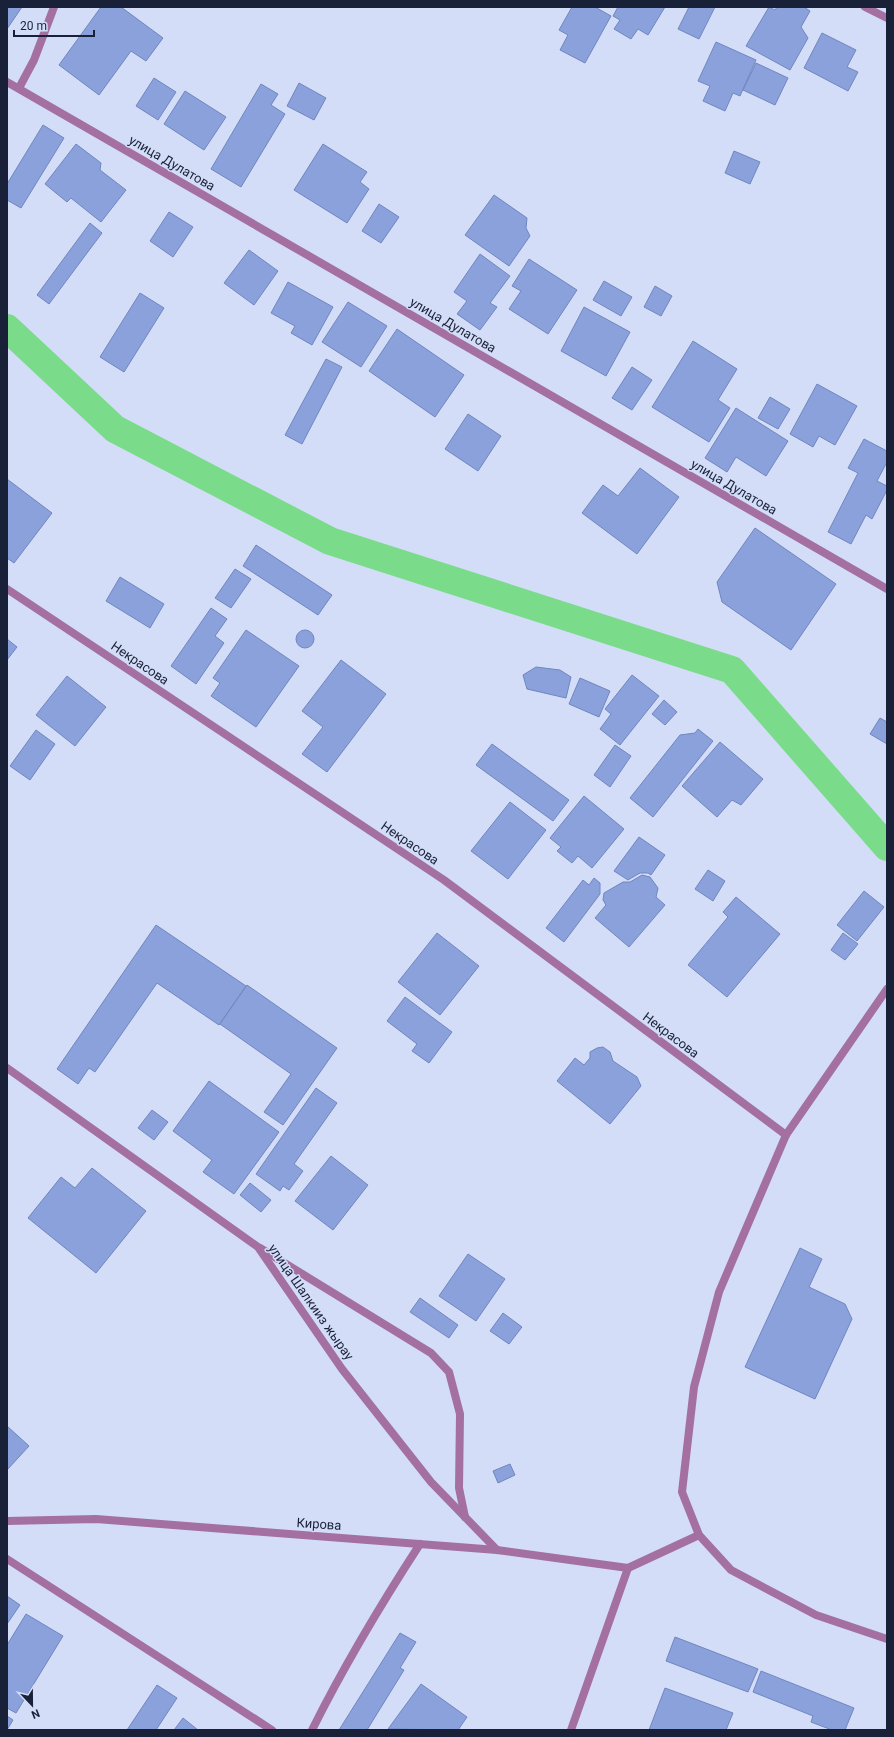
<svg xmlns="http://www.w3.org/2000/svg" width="894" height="1737" viewBox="0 0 894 1737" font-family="Roboto,sans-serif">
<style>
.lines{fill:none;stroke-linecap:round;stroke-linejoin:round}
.canal{stroke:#7adc8a;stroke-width:28}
.building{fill:#8aa1dc;stroke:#7086bf}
.minor{stroke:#a370a1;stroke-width:8}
.tertiary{stroke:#a370a1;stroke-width:8}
.labels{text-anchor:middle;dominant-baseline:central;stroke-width:3;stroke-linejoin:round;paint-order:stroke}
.street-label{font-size:13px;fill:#192138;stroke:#d3ddf7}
</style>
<rect width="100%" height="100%" fill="#d3ddf7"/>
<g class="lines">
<polyline class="canal" points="7,328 115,429 330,541 732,670 887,847"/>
</g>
<g class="building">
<polygon points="7,7 22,7 7,29"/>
<polygon points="101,7 121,7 163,38 146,61 131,51 99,95 59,65"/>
<polygon points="572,7 595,7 611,16 585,63 560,50 568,35 559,30"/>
<polygon points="618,7 665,7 648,35 638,29 631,39 614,29 620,20 613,16"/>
<polygon points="689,7 715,7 699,39 678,29"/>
<polygon points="769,7 775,10 777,7 804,7 810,11 801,27 808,38 790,70 746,46"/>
<polygon points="822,33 856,50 847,67 858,72 848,91 804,68"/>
<polygon points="716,42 756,60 740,96 733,93 725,111 703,101 710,86 698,81"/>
<polygon points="756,63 788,78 775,105 743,90"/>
<polygon points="154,78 176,92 158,120 136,106"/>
<polygon points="299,83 326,98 314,120 287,106"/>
<polygon points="261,84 278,94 271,105 285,114 241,187 211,169"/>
<polygon points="185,91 226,117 204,150 164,124"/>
<polygon points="43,125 64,138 21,208 7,200 7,184"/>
<polygon points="76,144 101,163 100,170 126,190 101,222 71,198 67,202 45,184"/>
<polygon points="323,144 367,172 360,182 369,189 347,223 294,190"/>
<polygon points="734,151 760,162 750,184 725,173"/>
<polygon points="494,195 527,218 526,228 530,236 509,266 465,235"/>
<polygon points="379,204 399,217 381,243 362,231"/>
<polygon points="169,212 193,227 173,257 150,241"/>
<polygon points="90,223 102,233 49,304 37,295"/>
<polygon points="249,250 278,271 254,305 224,283"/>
<polygon points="480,254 510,276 490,303 497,307 480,330 457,314 467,301 454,292"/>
<polygon points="529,259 577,290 548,334 509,309 521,291 512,286"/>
<polygon points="604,281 632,297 621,316 593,300"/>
<polygon points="288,282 333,307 312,345 291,333 295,326 271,313"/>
<polygon points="655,286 672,296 661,316 644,307"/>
<polygon points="140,293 164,308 124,372 100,357"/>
<polygon points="348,302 387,326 361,367 322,342"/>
<polygon points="584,307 630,332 606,376 561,351"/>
<polygon points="397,329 464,375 435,417 369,371"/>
<polygon points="693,341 737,369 718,400 730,408 709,442 652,407"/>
<polygon points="326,359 342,367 302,444 285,435"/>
<polygon points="632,367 652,380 632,410 612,398"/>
<polygon points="817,384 857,406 835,445 819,436 813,447 790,434"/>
<polygon points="770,397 790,409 778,429 758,418"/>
<polygon points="736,408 788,441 766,476 736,457 727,472 705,458"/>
<polygon points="468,414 501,436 478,471 445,449"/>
<polygon points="864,439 887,451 887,462 877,481 887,486 887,490 872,519 866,515 851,544 828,532 858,473 848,468"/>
<polygon points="640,468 679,497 637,554 582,513 603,485 618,496"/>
<polygon points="7,479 52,513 14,563 7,558"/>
<polygon points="755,528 836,584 791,650 722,602 717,582"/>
<polygon points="256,545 332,595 318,615 243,566"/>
<polygon points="235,569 251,579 231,608 215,598"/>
<polygon points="120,577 164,604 150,628 106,601"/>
<polygon points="211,608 227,619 215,636 224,643 196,684 171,666"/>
<circle cx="305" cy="639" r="9"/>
<polygon points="246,630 299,666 256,727 211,696 220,683 213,678"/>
<polygon points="7,639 17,647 7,660"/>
<polygon points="341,660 386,694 327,772 302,754 323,727 302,711"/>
<polygon points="536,667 560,670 571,677 566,698 527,689 523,675"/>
<polygon points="632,675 659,696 620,745 600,729 611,714 605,709"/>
<polygon points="67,676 106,707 75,746 36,715"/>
<polygon points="580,678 610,691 599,717 569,704"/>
<polygon points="664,700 677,712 665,725 652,714"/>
<polygon points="880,718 887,722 887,744 870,734"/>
<polygon points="698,729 713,741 653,817 630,798 680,735 695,733"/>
<polygon points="36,730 55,744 30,780 10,766"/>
<polygon points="720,742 763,779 741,805 732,800 717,817 682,786"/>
<polygon points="492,744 569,800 553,821 476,765"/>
<polygon points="615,745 631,756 610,787 594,775"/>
<polygon points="584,796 624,829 592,868 578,856 572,863 557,851 561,847 550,838"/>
<polygon points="510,802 546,830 508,879 471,851"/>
<polygon points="639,837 665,855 651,875 648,873 640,873 628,880 614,871"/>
<polygon points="708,870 725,881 713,901 695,889"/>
<polygon points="642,875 650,877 658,888 656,897 665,905 629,947 595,918 606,905 603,900 604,893 623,882 630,882"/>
<polygon points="594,878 600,883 600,894 564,942 546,928 583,880 589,885"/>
<polygon points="864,891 884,907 857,941 837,925"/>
<polygon points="736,897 780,934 727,997 688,965 728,917 723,912"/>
<polygon points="156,925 246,986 219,1025 157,983 95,1072 89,1068 78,1084 57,1069"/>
<polygon points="437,933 479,966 440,1015 398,982"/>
<polygon points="843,933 858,944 845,960 831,950"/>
<polygon points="247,985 337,1048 283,1125 264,1112 291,1074 220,1024"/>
<polygon points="405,997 452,1032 429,1063 412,1051 417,1044 387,1021"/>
<polygon points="603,1047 610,1052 613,1061 637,1077 641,1086 610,1124 557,1081 575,1058 584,1065 590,1058 590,1052 597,1048"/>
<polygon points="209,1081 279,1132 234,1194 203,1172 212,1160 173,1131"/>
<polygon points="316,1088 337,1103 294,1164 303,1171 289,1190 283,1186 280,1191 256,1174"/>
<polygon points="152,1110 168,1122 154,1140 138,1128"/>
<polygon points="331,1156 368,1185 333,1230 295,1201"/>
<polygon points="92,1168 146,1211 96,1273 28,1218 61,1177 75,1188"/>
<polygon points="250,1183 271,1200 261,1212 240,1195"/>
<polygon points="800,1248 822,1259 809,1287 845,1304 852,1319 815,1399 745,1367"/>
<polygon points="468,1254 505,1279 476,1321 439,1296"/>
<polygon points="420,1298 458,1325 449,1338 410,1312"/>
<polygon points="503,1313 522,1327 509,1344 490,1331"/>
<polygon points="7,1426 29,1446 7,1470"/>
<polygon points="510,1464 515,1475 498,1483 493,1471"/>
<polygon points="7,1596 20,1605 7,1624"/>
<polygon points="26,1614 63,1636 16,1713 7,1708 7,1645"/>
<polygon points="400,1633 416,1642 400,1668 404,1670 367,1730 339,1730"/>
<polygon points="675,1637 758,1669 748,1692 666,1661"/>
<polygon points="761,1671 854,1708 845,1730 832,1730 811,1722 813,1716 753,1692"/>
<polygon points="421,1684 467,1717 458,1730 388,1729"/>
<polygon points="157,1685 177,1698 156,1730 127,1730"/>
<polygon points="665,1688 733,1713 726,1730 649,1730"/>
<polygon points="7,1716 13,1720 7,1730"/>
<polygon points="183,1718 198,1730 174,1730"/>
</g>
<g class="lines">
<g class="minor">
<polyline points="865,7 887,18"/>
<polyline points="7,82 887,589"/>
<polyline points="19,88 34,60 54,7"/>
<polyline points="7,589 444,880 786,1135"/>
<polyline points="7,1068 258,1247 342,1369 431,1482 497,1550"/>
<polyline points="260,1248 431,1353 449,1372 460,1414 459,1488 465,1517"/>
<polyline points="7,1521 96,1519 497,1550 628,1568"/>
<polyline points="7,1559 272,1730"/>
<polyline points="628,1568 699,1535"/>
<path d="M312 1730C344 1666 381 1604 420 1544"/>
<polyline points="571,1730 628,1568"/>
</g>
<polyline class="tertiary" points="887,989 786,1135 719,1292 694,1387 682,1492 699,1535 731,1570 816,1615 887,1639"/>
</g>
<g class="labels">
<g class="street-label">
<text transform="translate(172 163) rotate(30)">улица Дулатова</text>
<text transform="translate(453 325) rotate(30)">улица Дулатова</text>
<text transform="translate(734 487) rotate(30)">улица Дулатова</text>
<text transform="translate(140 663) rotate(34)">Некрасова</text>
<text transform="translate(410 843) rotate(34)">Некрасова</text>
<text transform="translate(671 1035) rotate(37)">Некрасова</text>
<text transform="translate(311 1302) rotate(55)">улица Шалкииз жырау</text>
<text transform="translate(319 1524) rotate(4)">Кирова</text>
</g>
</g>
<rect width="894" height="1737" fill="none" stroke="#192138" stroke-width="16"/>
<g transform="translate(32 1705) rotate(158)" stroke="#d3ddf7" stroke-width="3" paint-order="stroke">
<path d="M0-3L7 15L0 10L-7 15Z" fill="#192138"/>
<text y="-6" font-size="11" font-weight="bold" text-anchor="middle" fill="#192138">N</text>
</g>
<path d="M14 30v6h80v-6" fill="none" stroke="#192138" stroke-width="2"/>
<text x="20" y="30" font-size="12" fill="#192138" stroke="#d3ddf7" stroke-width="3" paint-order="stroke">20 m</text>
</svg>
